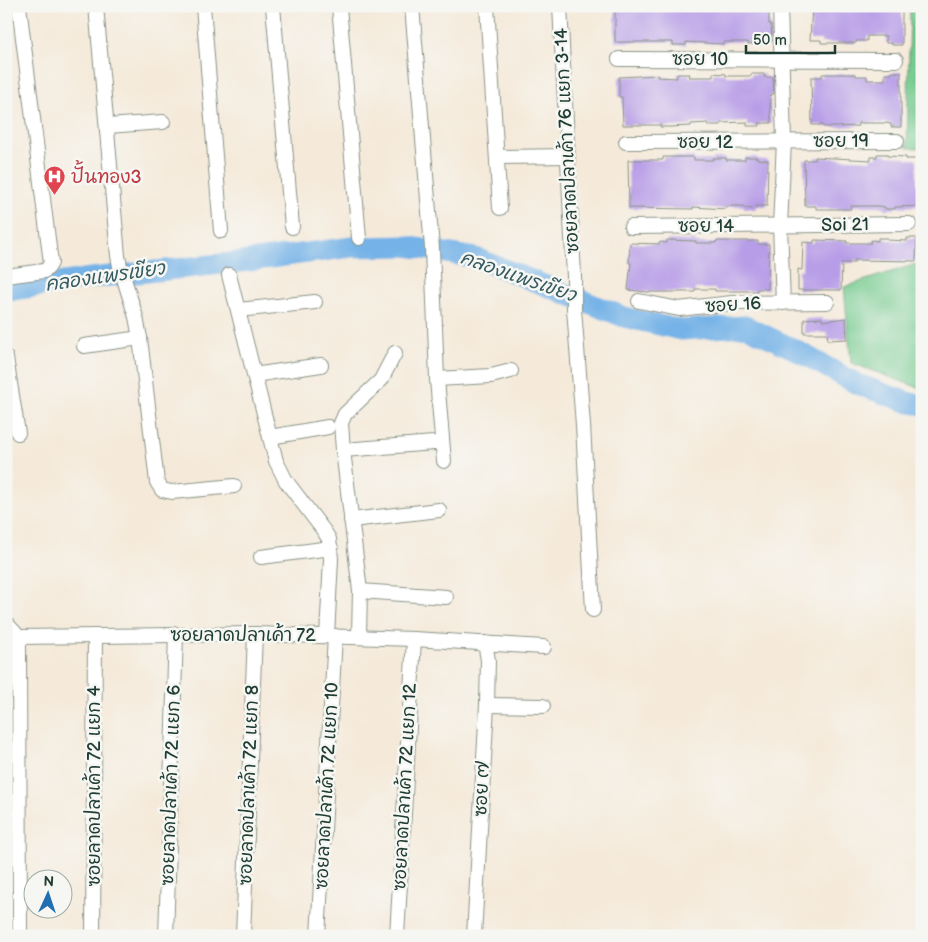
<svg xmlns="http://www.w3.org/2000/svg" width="928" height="942" viewBox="0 0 928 942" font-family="'Balsamiq Sans','Playpen Sans Thai',sans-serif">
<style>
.green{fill:#75cb8f;stroke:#4a8462}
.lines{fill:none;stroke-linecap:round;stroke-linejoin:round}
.river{stroke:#74b2e7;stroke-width:21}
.building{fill:#b79ce7}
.minor-casing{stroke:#8a9487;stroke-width:16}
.minor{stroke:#fff;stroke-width:14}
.labels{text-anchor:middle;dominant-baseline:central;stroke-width:5;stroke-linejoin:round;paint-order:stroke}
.street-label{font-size:18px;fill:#1f3d34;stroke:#f6f6f2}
.health-label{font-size:18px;fill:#be3a42;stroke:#f6f6f2;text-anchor:start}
.water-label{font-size:19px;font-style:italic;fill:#345a61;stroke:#f6f6f2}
</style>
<rect width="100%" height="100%" fill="#f6f6f2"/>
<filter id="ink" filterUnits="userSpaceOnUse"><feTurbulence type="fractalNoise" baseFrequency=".02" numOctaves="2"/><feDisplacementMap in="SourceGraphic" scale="10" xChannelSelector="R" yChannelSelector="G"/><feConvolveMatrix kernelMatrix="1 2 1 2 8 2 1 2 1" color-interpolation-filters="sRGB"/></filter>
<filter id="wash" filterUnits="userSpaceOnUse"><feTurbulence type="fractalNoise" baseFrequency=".0096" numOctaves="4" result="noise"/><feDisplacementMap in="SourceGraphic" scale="20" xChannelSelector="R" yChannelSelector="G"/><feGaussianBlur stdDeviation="1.12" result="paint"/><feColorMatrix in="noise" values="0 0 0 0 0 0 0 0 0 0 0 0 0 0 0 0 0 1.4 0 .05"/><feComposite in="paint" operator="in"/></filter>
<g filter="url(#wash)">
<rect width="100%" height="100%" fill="#f5eada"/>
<g class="green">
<polygon points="910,6 922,6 922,148 907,148"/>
<polygon points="922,262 922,389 851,363 844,287"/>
</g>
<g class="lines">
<polyline class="river" points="6,291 91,278 240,262 352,247 406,246 476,258 624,317 681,330 745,326 794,349 857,384 910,403 922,405"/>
</g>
<g id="blocks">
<g class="building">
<polygon points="615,6 769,6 769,24 771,24 772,41 760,41 761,44 748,44 748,42 723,42 723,44 686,42 686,45 673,45 673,42 615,42"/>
<polygon points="812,6 902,6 902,45 892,45 892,43 886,43 886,36 867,36 867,41 856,41 856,43 821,43 821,40 810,40"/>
<polygon points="892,72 901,72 901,127 891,127 891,124 885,123 858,123 858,126 836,127 823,127 823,125 812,125 811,77 822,77 822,74 856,74 856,76 867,76 867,80 885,80 885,74 892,74"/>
<polygon points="713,73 726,74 726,76 751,76 751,74 764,74 764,77 773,77 774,94 771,94 770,97 771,123 759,123 760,126 747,126 747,122 721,123 721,125 708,125 708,123 691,124 691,126 670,127 660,127 661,125 623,125 622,97 619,97 619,77 658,75 657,77 677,78 677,74 690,74 689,77 713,77"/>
<polygon points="877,154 887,154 887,156 906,157 906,159 917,159 917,186 922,186 922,206 895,207 895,209 885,209 885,207 879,206 850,206 851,209 816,209 816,206 805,206 804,160 815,160 815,157 871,160 871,157 877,157"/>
<polygon points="663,157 694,157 694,160 713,160 713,158 726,158 726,160 745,160 745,157 757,157 757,159 768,160 767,206 756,206 756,209 744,208 744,206 726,206 726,209 693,207 693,209 629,208 628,160 663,160"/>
<polygon points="878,238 887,238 887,240 907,241 907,238 917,238 916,261 854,260 854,263 842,263 841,290 798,290 798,269 802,270 803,242 814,243 814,240 847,241 846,243 871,243 871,240 878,241"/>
<polygon points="667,240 696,241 696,243 716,243 716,241 758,241 758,244 769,244 768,289 757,289 757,291 715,291 715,289 695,289 695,292 648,292 628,290 631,263 629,263 630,243 660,244 660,242 667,243"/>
<polygon points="822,318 822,321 846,318 847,339 828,340 827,333 804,333 804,319"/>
</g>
</g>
</g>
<g filter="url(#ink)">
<use href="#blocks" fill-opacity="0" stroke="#8a9487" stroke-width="1"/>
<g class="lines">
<defs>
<g id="minor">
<polyline points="96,6 118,256 120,266 136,317 140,338 157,482 162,490 172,492 234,486"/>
<polyline points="203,6 221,231"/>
<polyline points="273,6 292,227"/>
<polyline points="339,6 359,238"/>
<polyline points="412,6 432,248 437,379 444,461"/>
<polyline points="487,6 500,208"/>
<polyline points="560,6 574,276 574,309 583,425 593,610"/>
<polyline points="780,6 784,141 780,226 783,303"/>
<polyline points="619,59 896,60"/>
<polyline points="107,126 163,122"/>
<polyline points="626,142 897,141"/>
<polyline points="497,157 567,156"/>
<polyline points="631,227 909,224"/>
<polyline points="229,275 276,461 286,481 324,531 329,539 331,559 327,636"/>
<polyline points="6,276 44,271 48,268 51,263 19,6"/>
<polyline points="639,301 679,309 732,303 827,302"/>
<polyline points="238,310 315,302"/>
<polyline points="84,346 140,338"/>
<polyline points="6,358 18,433"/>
<polyline points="254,375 321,365"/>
<polyline points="437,379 491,376 511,371"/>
<polyline points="270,437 328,427"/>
<polyline points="343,450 434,443"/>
<polyline points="351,520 439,510"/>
<polyline points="261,557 331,548"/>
<polyline points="360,591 446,597"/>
<polyline points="6,623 19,637 255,634 414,639 544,647"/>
<polyline points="359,636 360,591 343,450 341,423 345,414 381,380 395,353"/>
<polyline points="19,637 20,936"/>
<polyline points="487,705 543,706"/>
<polyline points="93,936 95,636"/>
<polyline points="166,936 176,634"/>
<polyline points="243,936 255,634"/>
<polyline points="318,936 335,636"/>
<polyline points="397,936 414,639"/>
<polyline points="474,936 487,705 488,660 485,643"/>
</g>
</defs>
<use href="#minor" class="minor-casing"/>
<use href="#minor" class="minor"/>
</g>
</g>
<defs>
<symbol id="hospital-pin" viewBox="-11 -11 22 30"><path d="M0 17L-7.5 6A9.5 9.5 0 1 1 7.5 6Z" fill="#e0444e" stroke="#f6f6f2"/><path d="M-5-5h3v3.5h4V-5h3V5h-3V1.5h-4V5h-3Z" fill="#fff"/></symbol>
</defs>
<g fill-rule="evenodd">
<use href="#hospital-pin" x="42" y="164" width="25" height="34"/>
</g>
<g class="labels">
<g class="street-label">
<text x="700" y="59">ซอย 10</text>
<text transform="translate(567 141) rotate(-93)">ซอยลาดปลาเค้า 76 แยก 3-14</text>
<text x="841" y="141">ซอย 19</text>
<text x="705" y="142">ซอย 12</text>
<text transform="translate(845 225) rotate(-1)">Soi 21</text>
<text x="706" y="226">ซอย 14</text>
<text transform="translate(733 305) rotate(-3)">ซอย 16</text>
<text x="243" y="635">ซอยลาดปลาเค้า 72</text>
<text transform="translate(171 785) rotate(-88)">ซอยลาดปลาเค้า 72 แยก 6</text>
<text transform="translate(249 785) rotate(-88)">ซอยลาดปลาเค้า 72 แยก 8</text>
<text transform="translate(94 786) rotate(-90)">ซอยลาดปลาเค้า 72 แยก 4</text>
<text transform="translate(327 786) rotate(-87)">ซอยลาดปลาเค้า 72 แยก 10</text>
<text transform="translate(405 787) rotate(-87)">ซอยลาดปลาเค้า 72 แยก 12</text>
<text transform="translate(482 789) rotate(-87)">ซอย ๗</text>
</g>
<g class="health-label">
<text x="71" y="177">ปั้นทอง3</text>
</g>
<g class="water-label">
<text transform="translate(105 277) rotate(-8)">คลองแพรเขียว</text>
<text transform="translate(518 277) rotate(19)">คลองแพรเขียว</text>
</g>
</g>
<rect width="928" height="942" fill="none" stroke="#f6f6f2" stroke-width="25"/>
<g transform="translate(48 894) rotate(3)"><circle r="24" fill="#f6f6f2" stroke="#a0aca6"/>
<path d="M0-4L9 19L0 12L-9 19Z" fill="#1f6fb2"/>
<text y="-8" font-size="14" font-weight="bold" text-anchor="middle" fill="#1f3d34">N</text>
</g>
<path d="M746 45v8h89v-8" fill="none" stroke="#1f3d34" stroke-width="2.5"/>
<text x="753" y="45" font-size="15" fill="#1f3d34" stroke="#f6f6f2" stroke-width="4" paint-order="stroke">50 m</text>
</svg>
